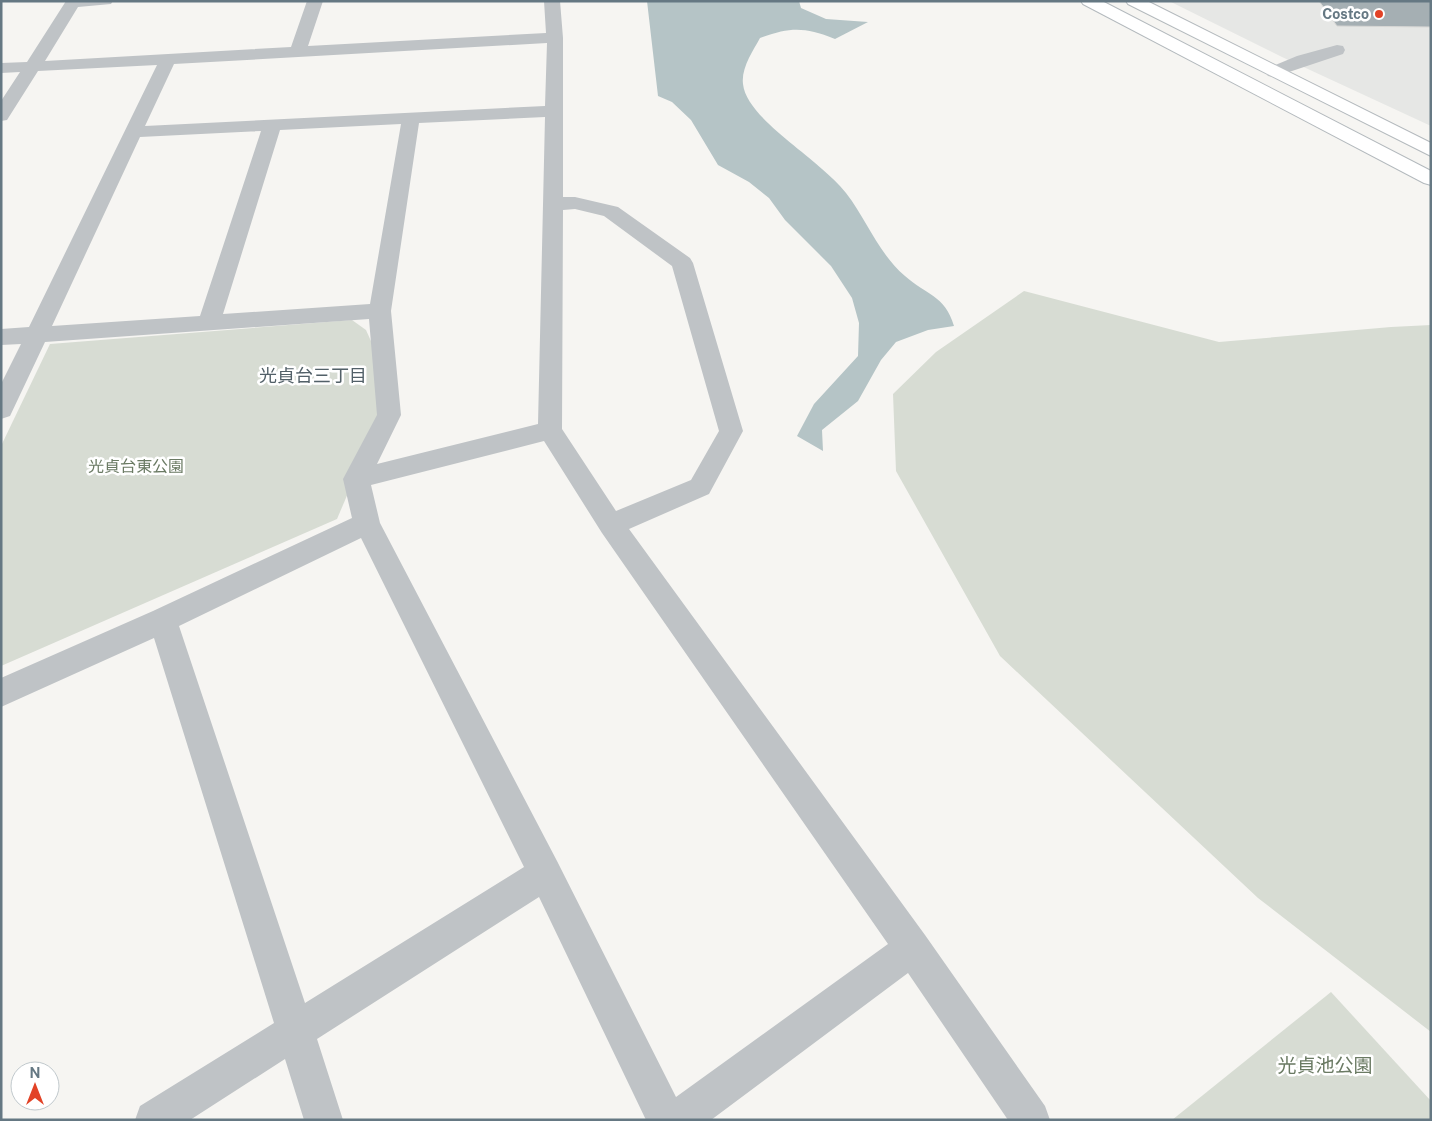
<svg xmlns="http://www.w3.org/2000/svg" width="1432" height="1121" viewBox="0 0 1432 1121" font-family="'Public Sans','Noto Sans JP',sans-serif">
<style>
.built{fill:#e6e7e5}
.green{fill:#d7dcd3}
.water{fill:#b5c4c6}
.building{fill:#a5afb3;stroke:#d7d7d5}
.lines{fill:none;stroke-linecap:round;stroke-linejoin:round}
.secondary-casing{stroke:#b3b9bd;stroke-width:2}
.street{fill:#bfc3c6;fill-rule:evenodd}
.secondary{fill:#fff;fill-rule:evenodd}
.poi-dot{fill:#e24226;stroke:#fff;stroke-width:2}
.labels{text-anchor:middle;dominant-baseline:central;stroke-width:5;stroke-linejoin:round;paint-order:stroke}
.far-poi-label{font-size:14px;font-weight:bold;fill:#657883;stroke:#fff;text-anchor:end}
.park-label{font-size:16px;fill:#6a7a63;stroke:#fff}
.neighbourhood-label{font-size:18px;fill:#526068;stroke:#fff}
.near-park-label{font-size:19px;fill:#6a7a63;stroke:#fff}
</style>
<rect width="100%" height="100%" fill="#f6f5f2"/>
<polygon class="built" points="1169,1 1431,1 1431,126 1282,57"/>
<g class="green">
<polygon points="1024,291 1219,342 1391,327 1431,325 1431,1032 1258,898 1000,656 896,471 893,394 936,352"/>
<polygon points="352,320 366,330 383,368 377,425 337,519 1,666 1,446 50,344"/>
<polygon points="1331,992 1431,1101 1431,1120 1172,1120"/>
</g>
<path class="water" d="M647 1H799L801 8 826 19 868 22 835 39C804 27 791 27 760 38 753 51 741 68 743 84 746 114 800 148 822 169 830 176 839 184 846 193 867 220 878 253 905 276 926 295 945 295 954 326L928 330 896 342 881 360 858 401 822 430 823 451 797 436 814 404 858 356 859 323 852 298 831 266 785 220 769 198 749 182 718 165 691 120 672 102 658 96Z"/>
<polygon class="building" points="1319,1 1431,1 1431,27 1337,26"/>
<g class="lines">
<defs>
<g id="secondary">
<polygon points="1081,1 1102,1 1431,171 1431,185 1424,183 1083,4"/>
<polygon points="1126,1 1147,1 1431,143 1431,156 1128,4"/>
</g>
</defs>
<use href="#secondary" class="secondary-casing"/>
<g class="street">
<path d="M66 1H113L111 4 78 7 45 61 291 47 307 1H323L308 46 546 33 544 1H560L563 38V197H575L618 207 690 258 693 263 743 431 709 494 629 529 925 935 1045 1106 1050 1120H1008L908 973 711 1120H646L539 897 317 1039 343 1120H304L285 1059 190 1120H135L140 1106 274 1023 154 638 1 707V678L153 611 352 518 343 479 377 415 369 319 45 342 10 416 1 419V384L21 344 1 345V329L29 327 157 65 38 71 7 120 1 121V101L20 72 1 73V63L27 62ZM547 43 545 106 145 126 174 64ZM545 117 538 424 377 464 401 415 391 311 419 123ZM401 124 370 304 223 314 280 130ZM261 131 200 316 52 326 140 137ZM575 209 604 216 672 266 719 431 691 480 616 511 562 429 563 210ZM544 441 602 533 888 944 676 1097 557 861 380 523 371 485ZM361 538 524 867 305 1003 179 626Z"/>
<polygon points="1337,45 1343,46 1345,50 1343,54 1274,77 1268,76 1265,72 1268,68 1297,56"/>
</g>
<use href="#secondary" class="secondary"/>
</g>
<circle class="poi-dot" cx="1379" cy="14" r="5"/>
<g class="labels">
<g class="far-poi-label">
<text x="1369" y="14">Costco</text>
</g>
<g class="park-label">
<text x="136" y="466">光貞台東公園</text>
</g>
<g class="neighbourhood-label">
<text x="313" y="375">光貞台三丁目</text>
</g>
<g class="near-park-label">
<text x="1325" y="1065">光貞池公園</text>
</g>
</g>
<rect width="1432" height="1121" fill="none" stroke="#657883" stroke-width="5"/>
<g transform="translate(35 1086)"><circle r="24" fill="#ffffff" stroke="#c1c9cd"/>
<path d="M0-4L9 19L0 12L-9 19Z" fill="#e24226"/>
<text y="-8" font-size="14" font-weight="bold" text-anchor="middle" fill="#657883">N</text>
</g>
</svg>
